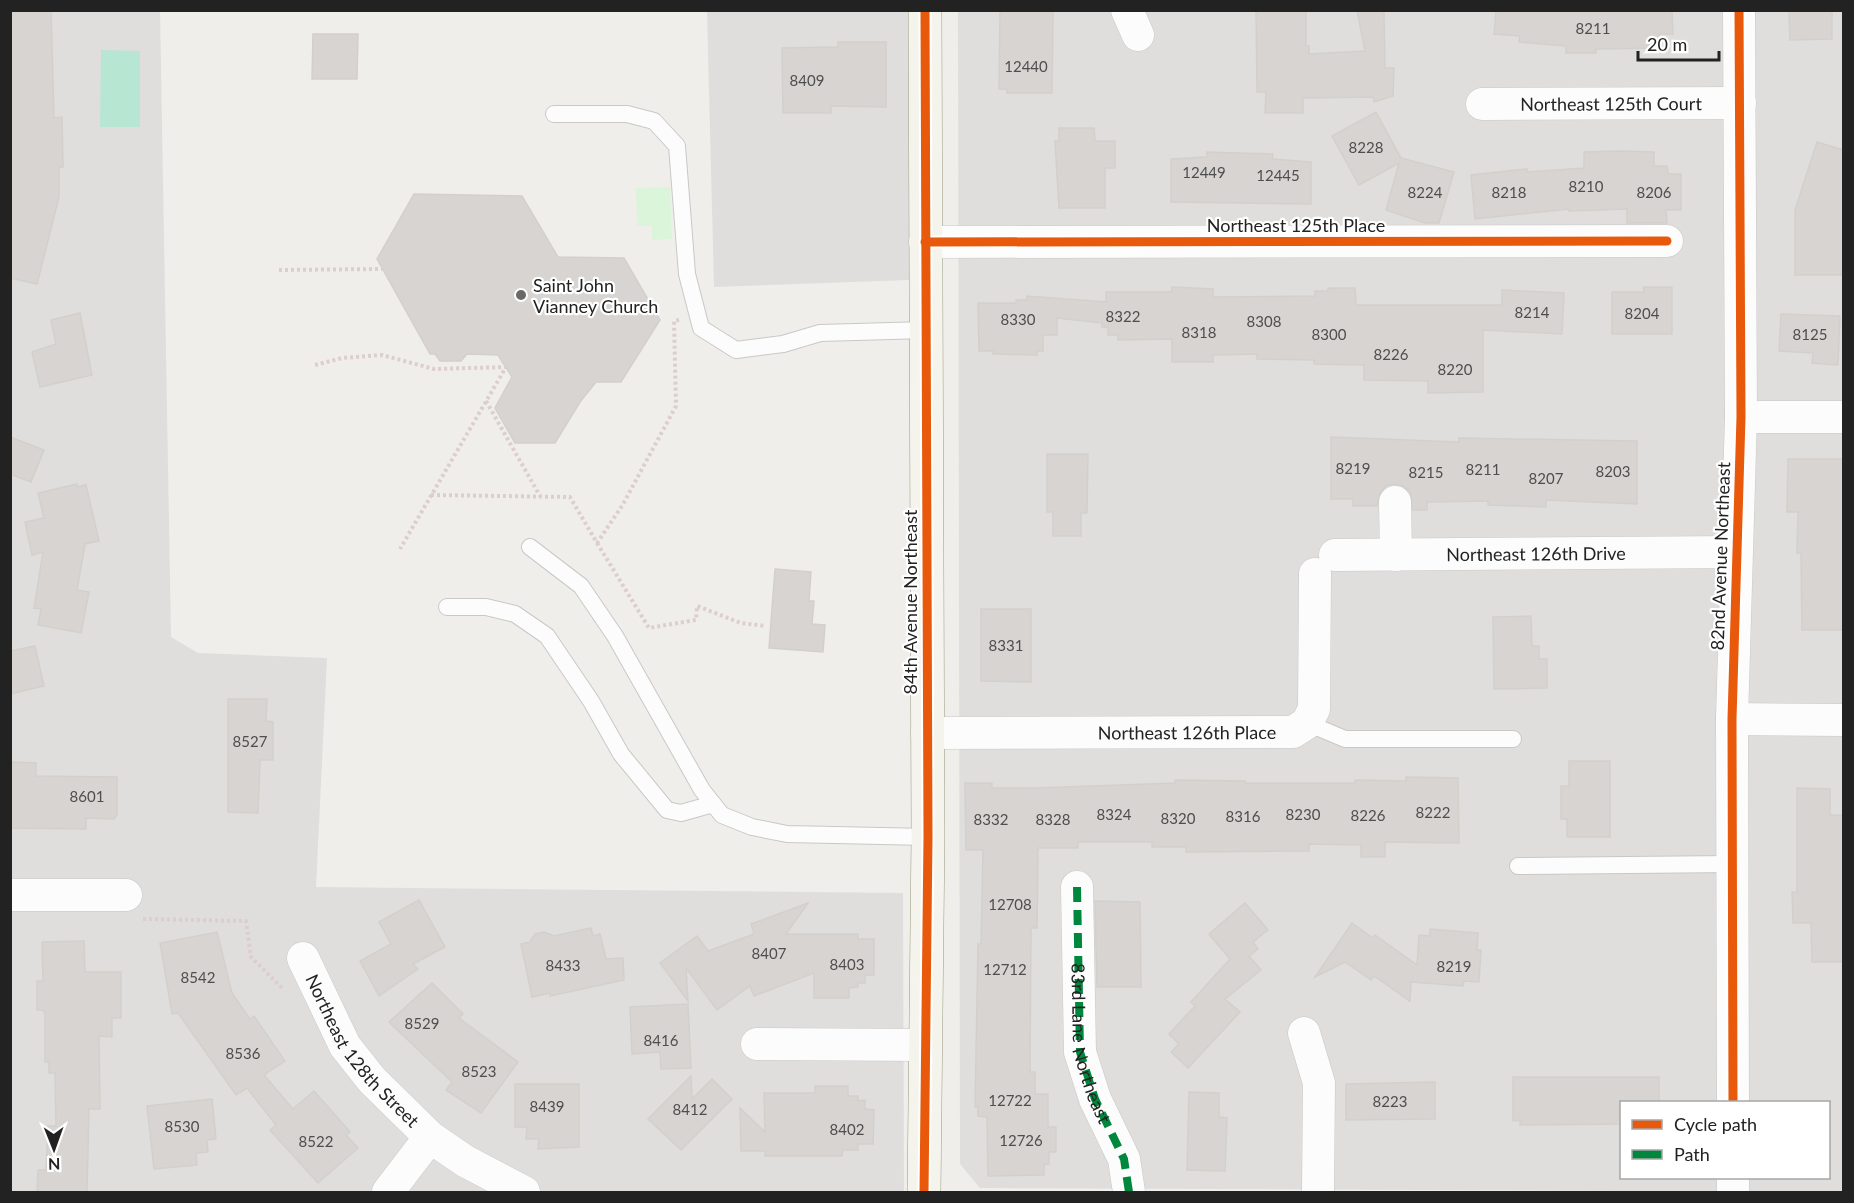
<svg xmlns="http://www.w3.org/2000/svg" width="1854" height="1203" viewBox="0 0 1854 1203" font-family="Lato,sans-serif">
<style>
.residential{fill:#dfdedc;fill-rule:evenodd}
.park{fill:#daf5da}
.pitch{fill:#b7e6d2}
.building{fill:#d7d4d2;stroke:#d3d0cc;stroke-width:1.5}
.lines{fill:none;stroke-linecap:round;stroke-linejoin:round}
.lane-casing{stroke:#c9c8c7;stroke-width:18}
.street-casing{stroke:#c9c8c7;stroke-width:33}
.secondary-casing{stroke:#999a82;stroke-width:34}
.path{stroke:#dccecd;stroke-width:4;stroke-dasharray:3 3;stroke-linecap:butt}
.lane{stroke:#fdfcfc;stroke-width:16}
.street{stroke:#fdfcfc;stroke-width:32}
.secondary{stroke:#f4f4ed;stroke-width:33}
.quiet{stroke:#00873e;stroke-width:8;stroke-dasharray:15 8;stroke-linecap:butt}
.cycleway-casing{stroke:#fff;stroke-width:13}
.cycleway{stroke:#e8590c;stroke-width:9}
.poi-dot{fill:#6a6968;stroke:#fff;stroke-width:2}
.labels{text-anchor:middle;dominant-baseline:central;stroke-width:4.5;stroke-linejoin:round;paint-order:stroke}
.number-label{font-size:15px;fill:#4f4e4e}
.street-label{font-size:18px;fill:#222;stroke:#fff}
.poi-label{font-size:18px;fill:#222;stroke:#fff;text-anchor:start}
</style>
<rect width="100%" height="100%" fill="#f0eeeb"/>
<g class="residential">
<polygon points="10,11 160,11 171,637 198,653 327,658 316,887 903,893 904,1192 11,1192"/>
<polygon points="603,11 908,11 909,280 714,287 707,12"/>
<path d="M958 11H1843V1192L980 1188 960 1164ZM1622 1102H1828V1178H1622Z"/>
</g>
<polygon class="park" points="670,187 672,239 652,240 652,226 637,226 636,188"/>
<polygon class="pitch" points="101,50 140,51 140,127 100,127"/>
<g class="building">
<polygon points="10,10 51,10 54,118 62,117 63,167 59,167 59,197 37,284 10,278"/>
<polygon points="1000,10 1053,10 1052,93 1007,93 1007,89 999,89"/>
<polygon points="1256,10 1306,10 1306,46 1309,46 1309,54 1365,51 1357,10 1384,10 1385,68 1394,68 1393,96 1374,102 1373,97 1303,98 1303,113 1265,113 1266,92 1257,92"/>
<polygon points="1496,10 1672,10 1673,34 1659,34 1659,48 1596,49 1596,53 1566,53 1566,46 1519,42 1520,36 1494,34"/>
<polygon points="1789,10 1832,10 1832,39 1790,40"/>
<polygon points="313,34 358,34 357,79 312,79"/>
<polygon points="838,42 886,42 886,107 831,106 831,113 783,113 782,48 838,47"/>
<polygon points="1376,112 1401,158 1454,172 1439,223 1425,223 1386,210 1399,163 1359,185 1332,136"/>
<polygon points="1059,128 1094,128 1095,141 1115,141 1115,168 1105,168 1105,208 1059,208 1055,141 1059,141"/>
<polygon points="1817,142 1844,150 1844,275 1795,275 1795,210"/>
<polygon points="1619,151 1654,152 1654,166 1667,166 1668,174 1681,174 1681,210 1666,210 1667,223 1627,223 1627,209 1569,211 1569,209 1475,219 1471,175 1527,169 1527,172 1584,168 1584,152"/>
<polygon points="1207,152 1273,154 1272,159 1311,162 1311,204 1171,202 1171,159 1207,157"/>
<polygon points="414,194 522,196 558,257 624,258 660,320 621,382 596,382 580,402 555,443 515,443 495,408 512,377 498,355 467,354 461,361 440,361 435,354 430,354 377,259"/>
<polygon points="1172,287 1213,289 1213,297 1315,296 1315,291 1328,291 1328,288 1355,288 1356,305 1502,305 1502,290 1564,293 1562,334 1483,330 1483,392 1428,393 1428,381 1364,380 1364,365 1314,364 1314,360 1257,359 1257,354 1213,355 1213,362 1172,362 1172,339 1118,340 1118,335 1108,335 1108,327 1102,327 1102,323 1057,318 1057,335 1043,335 1043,351 1037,351 1037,355 993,354 993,351 979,351 978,303 1016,303 1016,300 1027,300 1027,296 1106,302 1106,292 1172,292"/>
<polygon points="1643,287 1672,287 1672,334 1612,334 1612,292 1644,292"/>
<polygon points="80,313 92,375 40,387 32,352 56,344 51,320"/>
<polygon points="1781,314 1840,316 1838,365 1812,363 1813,353 1779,351"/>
<polygon points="10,437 44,450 31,482 10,474"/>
<polygon points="1331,437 1459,442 1459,438 1637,441 1637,504 1546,500 1546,507 1488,505 1488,501 1427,502 1427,510 1413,510 1410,492 1403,486 1395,484 1386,486 1380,493 1377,506 1353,506 1353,499 1331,499"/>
<polygon points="1047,454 1088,454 1087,513 1081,513 1081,536 1053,536 1053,512 1047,512"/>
<polygon points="1788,459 1844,459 1844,630 1802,630 1801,553 1797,553 1798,512 1787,512"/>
<polygon points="77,484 77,487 86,485 99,541 85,544 77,590 89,592 81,633 38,625 41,609 34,608 43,552 32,555 25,522 44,518 38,493"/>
<polygon points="775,569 811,572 809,601 814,601 812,624 825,625 823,652 769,648"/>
<polygon points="981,609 1031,609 1031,682 981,681"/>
<polygon points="1531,616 1532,646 1539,646 1539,659 1547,659 1547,688 1494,689 1493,617"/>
<polygon points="35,646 44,686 10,694 10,651"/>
<polygon points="228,699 267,699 266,721 273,722 273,760 260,760 258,813 228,812"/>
<polygon points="1569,761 1610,761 1610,837 1567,837 1567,819 1561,819 1561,786 1569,786"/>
<polygon points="10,762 36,763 36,776 117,777 117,815 114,819 86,818 86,829 10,828"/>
<polygon points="1406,777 1458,778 1459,843 1385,842 1385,857 1361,857 1361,845 1309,844 1309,851 1186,852 1186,847 1152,847 1152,842 1078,842 1078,848 1038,848 1037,928 1031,928 1030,1072 1035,1072 1035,1094 1048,1094 1048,1127 1056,1127 1056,1152 1049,1152 1049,1164 1044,1164 1044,1175 988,1176 987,1117 978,1116 978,1107 975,1107 978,944 981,944 983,850 966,850 965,783 992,783 992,788 1035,788 1176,783 1175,780 1245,781 1245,783 1355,783 1355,780 1406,781"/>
<polygon points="1797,788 1830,789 1830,815 1844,815 1844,962 1812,962 1811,923 1793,923 1792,892 1797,892"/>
<polygon points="419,900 445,947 413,964 418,969 379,996 360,961 391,944 379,922"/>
<polygon points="1095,901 1140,902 1141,987 1097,987"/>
<polygon points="808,903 786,934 858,934 858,939 874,939 874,975 865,975 865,983 858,983 858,987 849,988 849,998 814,998 814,973 754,996 750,986 717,1010 686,968 688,1001 660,963 697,936 708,951 754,934 751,924"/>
<polygon points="1245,903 1268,930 1253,942 1258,949 1249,956 1261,970 1225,999 1240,1012 1188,1068 1171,1052 1179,1044 1169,1034 1195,1006 1191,1002 1230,959 1209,934"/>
<polygon points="1352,923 1373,938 1375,935 1417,965 1419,935 1430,936 1430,929 1478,933 1477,950 1481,950 1479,982 1464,981 1463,986 1411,982 1410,1001 1374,976 1371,980 1345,962 1315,977"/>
<polygon points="591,928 593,936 600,934 606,959 623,958 624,980 550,996 550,993 532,997 521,944 530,942 535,934 544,932 554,936"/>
<polygon points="217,932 232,993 250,1019 254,1016 285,1061 264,1075 293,1109 314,1091 350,1132 346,1135 358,1148 318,1183 270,1130 276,1125 247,1088 236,1095 178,1013 172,1014 160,943"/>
<polygon points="84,941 85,972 121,972 121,1018 112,1018 112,1037 99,1036 100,1109 89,1109 87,1192 37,1192 38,1170 46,1170 48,1126 56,1126 55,1073 49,1073 49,1062 45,1062 45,1014 43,1010 37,1010 37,981 43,981 42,942"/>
<polygon points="432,983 463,1014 459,1018 518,1062 481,1113 446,1090 452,1082 389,1022"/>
<polygon points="688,1004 691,1068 661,1069 660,1052 632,1054 630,1007"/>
<polygon points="691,1076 692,1099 712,1079 732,1099 681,1150 648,1119"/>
<polygon points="1513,1077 1659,1077 1659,1102 1622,1102 1622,1124 1520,1125 1520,1120 1513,1121"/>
<polygon points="1435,1082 1435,1119 1346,1120 1346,1084"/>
<polygon points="515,1084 579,1084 579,1147 538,1149 539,1139 526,1139 527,1127 515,1127"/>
<polygon points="815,1086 848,1086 848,1096 858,1096 858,1101 865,1100 865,1109 874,1110 873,1144 858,1144 858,1150 843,1150 842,1156 765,1156 765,1151 741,1151 740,1108 765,1132 764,1093 815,1093"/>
<polygon points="1189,1092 1219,1093 1219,1117 1227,1118 1225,1171 1187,1170"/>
<polygon points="212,1099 216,1139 207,1140 208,1152 196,1153 197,1165 154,1169 147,1106"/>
</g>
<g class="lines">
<defs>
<g id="lane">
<polyline points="554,114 627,114 654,121 677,146 687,274 701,328 736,350 783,344 820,333 926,330"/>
<polyline points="530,547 581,586 615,636 702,790 722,815 752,827 787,834 928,837"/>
<polyline points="447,607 486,607 515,614 547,636 591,701 621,754 667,810 681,813 713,804"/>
<polyline points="1307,723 1345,739 1513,739"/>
<polyline points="1518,866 1733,864"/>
</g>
<g id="street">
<polyline points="1127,10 1138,35"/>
<path id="s1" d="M1482 104 1740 103"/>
<polyline points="925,242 1667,241"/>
<polyline points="1741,417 1844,417"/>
<polyline points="1395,502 1396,555"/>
<path id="s2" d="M1335 555 1736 552"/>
<polyline points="1732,719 1844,720"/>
<path id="s3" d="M927 733 1293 732 1307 723 1314 709 1315 574"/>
<polyline points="1077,887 1080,1052 1095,1099 1124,1159 1129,1192"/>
<polyline points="10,895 126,895"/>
<path id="s4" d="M303 958 345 1046 372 1080 430 1137 465 1161 524 1192"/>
<polyline points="1304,1033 1319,1083 1318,1192"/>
<polyline points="757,1044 925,1045"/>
<polyline points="1733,1102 1732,719 1741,417 1739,10"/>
<polyline points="1733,1178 1733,1192"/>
<polyline points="388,1192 430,1137"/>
</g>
<polyline id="secondary" points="924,1192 928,837 925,10"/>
</defs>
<use href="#lane" class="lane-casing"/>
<use href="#street" class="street-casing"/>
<use href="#secondary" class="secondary-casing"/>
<g class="path">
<polyline points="279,270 382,269"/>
<polyline points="315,365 342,358 382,355 434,369 506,367 400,549"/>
<polyline points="486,401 540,496"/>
<polyline points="431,495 570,497 597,543 622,506 676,406 674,321 679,320"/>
<polyline points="597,543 649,628 696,620 697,606 741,623 766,626"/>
<polyline points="143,919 246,921 251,957 283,989"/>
</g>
<use href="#lane" class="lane"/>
<use href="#street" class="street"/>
<use href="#secondary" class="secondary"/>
<path class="quiet" id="s5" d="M1077 887 1080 1052 1095 1099 1124 1159 1129 1192"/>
<defs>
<g id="cycleway">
<polyline points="925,242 1667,241"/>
<polyline points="1733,1102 1732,719 1741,417 1739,10"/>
<polyline points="924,1192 928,837 925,10"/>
</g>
</defs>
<use href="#cycleway" class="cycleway-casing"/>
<use href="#cycleway" class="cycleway"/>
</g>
<circle class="poi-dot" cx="521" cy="295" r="6"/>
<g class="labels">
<g class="number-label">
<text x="1593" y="28">8211</text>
<text x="1026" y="66">12440</text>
<text x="807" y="80">8409</text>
<text x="1366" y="147">8228</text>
<text x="1204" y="172">12449</text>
<text x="1278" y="175">12445</text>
<text x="1586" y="186">8210</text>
<text x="1425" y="192">8224</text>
<text x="1509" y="192">8218</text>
<text x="1654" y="192">8206</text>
<text x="1532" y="312">8214</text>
<text x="1642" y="313">8204</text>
<text x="1123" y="316">8322</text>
<text x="1018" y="319">8330</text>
<text x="1264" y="321">8308</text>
<text x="1199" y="332">8318</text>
<text x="1329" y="334">8300</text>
<text x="1810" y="334">8125</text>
<text x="1391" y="354">8226</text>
<text x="1455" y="369">8220</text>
<text x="1353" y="468">8219</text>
<text x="1483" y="469">8211</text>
<text x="1613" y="471">8203</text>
<text x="1426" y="472">8215</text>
<text x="1546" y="478">8207</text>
<text x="1006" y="645">8331</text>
<text x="250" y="741">8527</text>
<text x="87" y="796">8601</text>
<text x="1433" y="812">8222</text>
<text x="1114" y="814">8324</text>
<text x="1303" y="814">8230</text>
<text x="1368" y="815">8226</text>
<text x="1243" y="816">8316</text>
<text x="1178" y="818">8320</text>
<text x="991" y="819">8332</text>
<text x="1053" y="819">8328</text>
<text x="1010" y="904">12708</text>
<text x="769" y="953">8407</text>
<text x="847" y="964">8403</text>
<text x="563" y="965">8433</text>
<text x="1454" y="966">8219</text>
<text x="1005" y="969">12712</text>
<text x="198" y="977">8542</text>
<text x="422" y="1023">8529</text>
<text x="661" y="1040">8416</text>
<text x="243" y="1053">8536</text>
<text x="479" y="1071">8523</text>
<text x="1010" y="1100">12722</text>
<text x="1390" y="1101">8223</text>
<text x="547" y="1106">8439</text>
<text x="690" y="1109">8412</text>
<text x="182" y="1126">8530</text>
<text x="847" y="1129">8402</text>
<text x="1021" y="1140">12726</text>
<text x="316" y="1141">8522</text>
</g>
<g class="street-label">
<text stroke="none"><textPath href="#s1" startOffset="129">Northeast 125th Court</textPath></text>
<text x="1296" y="225">Northeast 125th Place</text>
<text stroke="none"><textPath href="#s2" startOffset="201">Northeast 126th Drive</textPath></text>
<text transform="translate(1720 556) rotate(-88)">82nd Avenue Northeast</text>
<text transform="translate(910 602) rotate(-90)">84th Avenue Northeast</text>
<text stroke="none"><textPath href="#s3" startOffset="260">Northeast 126th Place</textPath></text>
<text stroke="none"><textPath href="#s5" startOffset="158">83rd Lane Northeast</textPath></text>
<text stroke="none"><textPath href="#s4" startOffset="111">Northeast 128th Street</textPath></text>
</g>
<g class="poi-label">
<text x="533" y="285">Saint John<tspan x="533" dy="21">Vianney Church</tspan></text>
</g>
</g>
<rect width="1854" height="1203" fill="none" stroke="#222222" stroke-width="24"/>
<rect x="1620" y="1101" width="210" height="78" fill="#ffffff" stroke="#a7a7a7" stroke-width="1.5"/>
<rect x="1632" y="1120" width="30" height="9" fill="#e8590c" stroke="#a7a7a7" stroke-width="1.5"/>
<text x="1674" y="1131" font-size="18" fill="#222222">Cycle path</text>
<rect x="1632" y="1150" width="30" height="9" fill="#00873e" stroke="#a7a7a7" stroke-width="1.5"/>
<text x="1674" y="1161" font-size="18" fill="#222222">Path</text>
<g transform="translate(54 1149) rotate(179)" stroke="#ffffff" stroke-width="4.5" paint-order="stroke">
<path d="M0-4.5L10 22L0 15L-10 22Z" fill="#222222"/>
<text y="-9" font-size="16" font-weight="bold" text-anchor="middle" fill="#222222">N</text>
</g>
<path d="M1638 51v9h81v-9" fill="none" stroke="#222222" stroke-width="3"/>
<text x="1647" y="51" font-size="18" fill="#222222" stroke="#ffffff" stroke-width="4.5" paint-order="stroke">20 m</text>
</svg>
